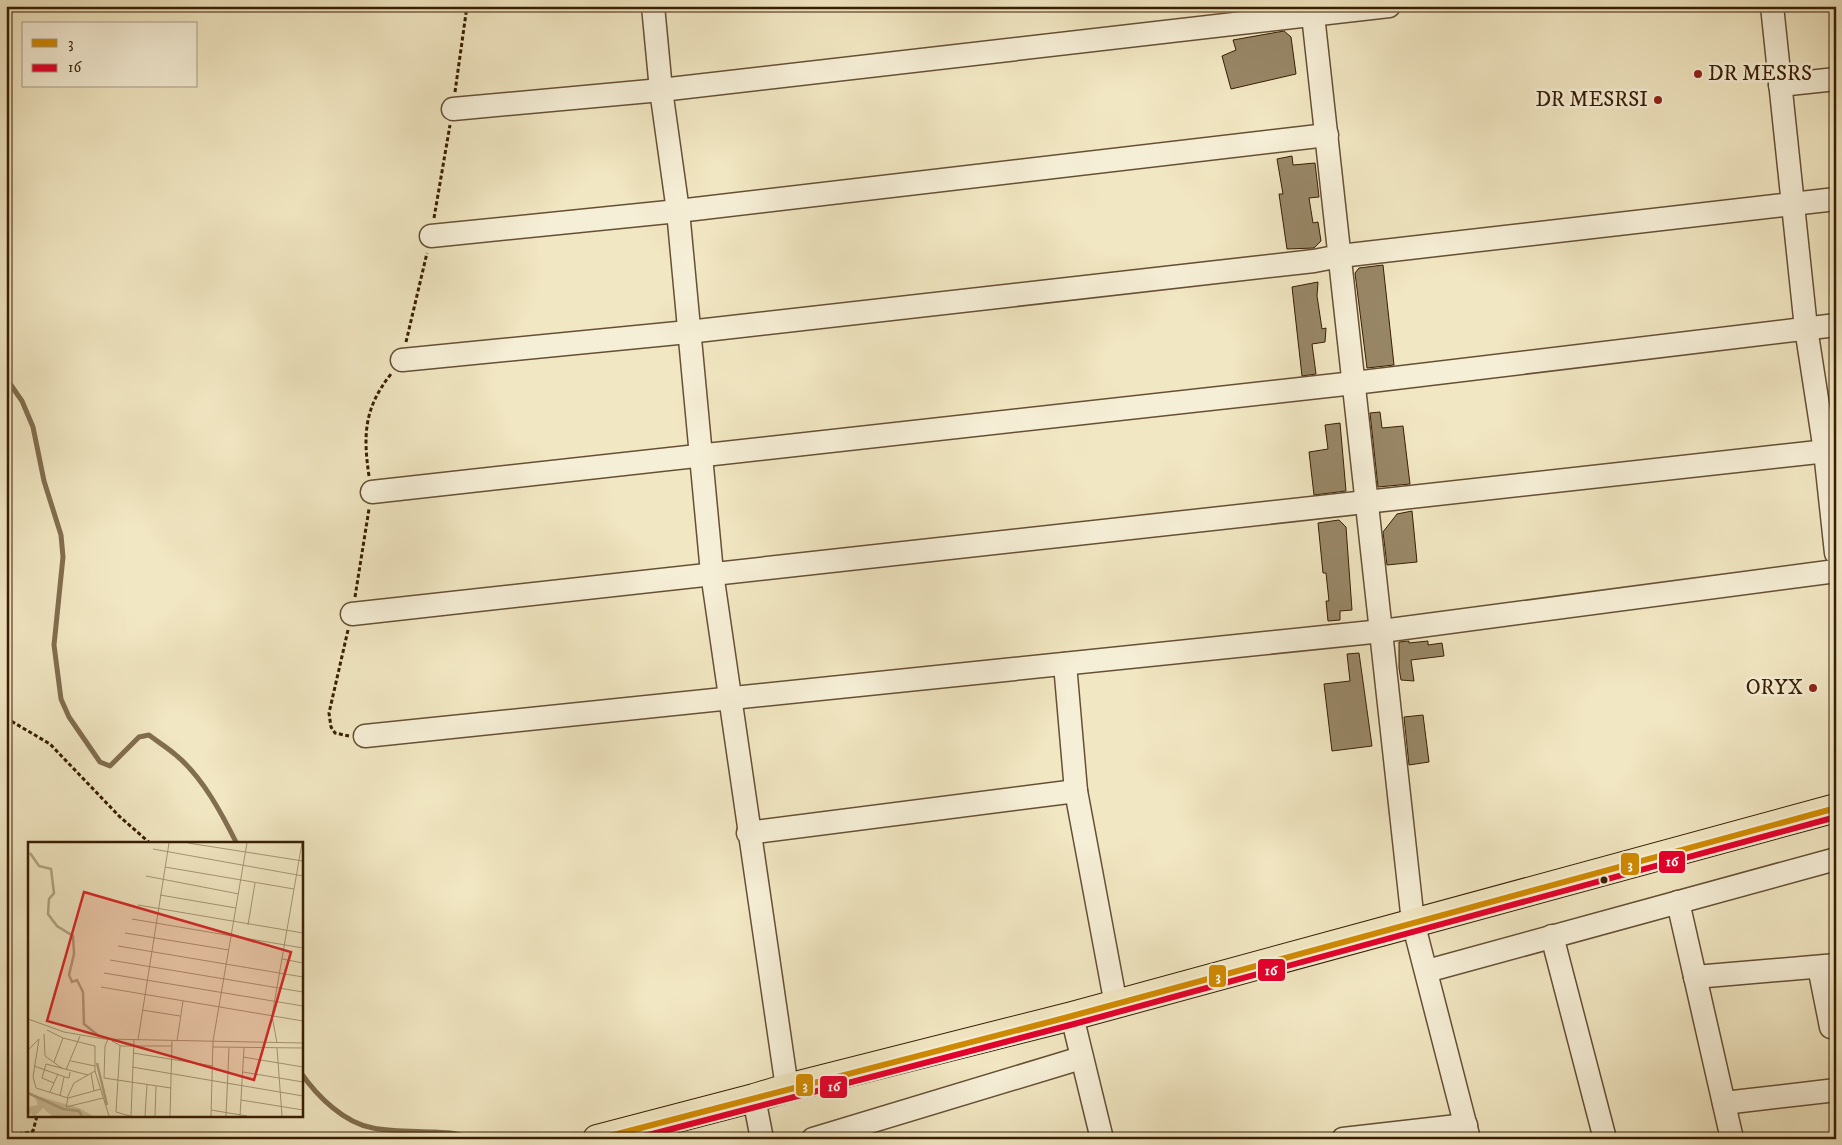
<svg xmlns="http://www.w3.org/2000/svg" width="1842" height="1145" viewBox="0 0 1842 1145" font-family="'IM FELL DW Pica',serif">
<style>
.lines{fill:none;stroke-linecap:round;stroke-linejoin:round}
.stream{stroke:#816e4f;stroke-width:5}
.building{fill:#988767;stroke:#381e04}
.minor-casing{stroke:#665034;stroke-width:25}
.major-casing{stroke:#381e04;stroke-width:30}
.path{stroke:#381e04;stroke-width:3;stroke-dasharray:4 2.5;stroke-linecap:butt}
.minor{stroke:#f6efd7;stroke-width:22}
.major{stroke:#f1e7c2;stroke-width:28}
.bus-1-casing{stroke:#f6efd7;stroke-width:10}
.bus-2-casing{stroke:#f6efd7;stroke-width:10}
.bus-1{stroke:#d18b01;stroke-width:6}
.bus-2{stroke:#e4002b;stroke-width:6}
.poi-dot{fill:#8f2418;stroke:#f6efd7;stroke-width:2}
.bus-dot{fill:#381e04;stroke:#f6efd7;stroke-width:2}
.labels{text-anchor:middle;dominant-baseline:central;stroke-width:5;stroke-linejoin:round;paint-order:stroke}
.poi-label{font-size:21px;fill:#381e04;stroke:#f6efd7;text-anchor:end}
.inset-river{fill:none;stroke:#b2a381;stroke-width:2.5}
.inset-road{fill:none;stroke:#a79776;stroke-width:1}
.view{fill:#d62828;fill-opacity:0.15;stroke:#d62828;stroke-width:2.5}
.inset-edge{fill:none;stroke:#381e04;stroke-width:2.5}
.line-badge{stroke:#f6efd7;stroke-width:2}
.badge-label{font-size:14px;text-anchor:middle;font-weight:bold;fill:#fff}
</style>
<rect width="100%" height="100%" fill="#f1e7c2"/>
<filter id="stains"><feTurbulence type="fractalNoise" baseFrequency=".004" numOctaves="4"/><feColorMatrix values="0 0 0 0 .2 0 0 0 0 .09 0 0 0 0 .02 0 0 0 .5 -.17"/></filter>
<radialGradient id="worn" r=".72"><stop offset=".6" stop-color="#630" stop-opacity="0"/><stop offset="1" stop-color="#630" stop-opacity=".3"/></radialGradient>
<g class="lines">
<g class="stream">
<path d="M6 378 22 401 33 427 44 481 61 535 63 557 54 645 61 699 69 717 100 762 110 766 139 737 149 735C158 742 168 748 177 756 203 778 222 814 237 844"/>
<path d="M301 1073C317 1096 344 1123 373 1128 393 1132 415 1131 435 1132 445 1133 460 1132 468 1139"/>
</g>
</g>
<g class="building">
<polygon points="1284,31 1291,37 1296,74 1231,89 1222,56 1236,50 1233,40"/>
<polygon points="1292,156 1293,165 1315,163 1319,197 1309,198 1313,223 1318,222 1321,241 1314,248 1287,249 1279,194 1283,194 1277,159"/>
<polygon points="1383,265 1394,365 1367,368 1355,273 1359,268"/>
<polygon points="1318,282 1317,296 1322,329 1326,328 1325,342 1312,344 1316,374 1302,376 1292,287"/>
<polygon points="1380,412 1382,428 1403,426 1410,484 1378,487 1370,413"/>
<polygon points="1340,423 1346,491 1314,495 1309,452 1328,449 1325,425"/>
<polygon points="1412,511 1417,562 1387,565 1383,532 1397,514"/>
<polygon points="1339,520 1346,527 1352,610 1340,611 1340,620 1328,621 1326,601 1329,601 1326,573 1323,573 1318,523"/>
<polygon points="1409,641 1409,643 1428,641 1428,645 1442,643 1444,656 1411,660 1414,681 1401,680 1399,668 1399,642"/>
<polygon points="1359,653 1372,746 1332,751 1324,684 1350,681 1347,654"/>
<polygon points="1423,715 1429,762 1409,765 1404,717"/>
</g>
<g class="lines">
<defs>
<g id="minor">
<polyline points="653,6 661,90 678,211 712,573 787,1088"/>
<polyline points="1312,6 1413,922 1469,1139"/>
<polyline points="1772,6 1806,328 1825,451 1836,553"/>
<polyline points="1780,85 1836,79"/>
<polyline points="453,109 661,90 1389,6"/>
<polyline points="431,236 678,211 1327,135"/>
<polyline points="402,360 688,332 1314,261 1340,256 1836,199"/>
<polyline points="372,492 1354,383 1836,325"/>
<polyline points="352,614 1836,450"/>
<polyline points="1065,664 1076,791 1116,1005"/>
<polyline points="365,736 1382,631 1836,571"/>
<polyline points="748,833 1076,791"/>
<polyline points="1678,902 1732,1139"/>
<polyline points="1552,936 1605,1139"/>
<polyline points="1819,967 1831,1027"/>
<polyline points="1427,971 1836,859"/>
<polyline points="1695,977 1836,965"/>
<polyline points="1072,1016 1102,1139"/>
<polyline points="754,1098 762,1139"/>
<polyline points="1724,1103 1836,1090"/>
<polyline points="813,1139 1081,1058"/>
<polyline points="1343,1139 1466,1125"/>
</g>
<polyline id="major" points="597,1139 754,1098 787,1088 1072,1016 1836,808"/>
</defs>
<use href="#minor" class="minor-casing"/>
<use href="#major" class="major-casing"/>
<g class="path">
<polyline points="455,92 467,6"/>
<polyline points="434,218 450,125"/>
<polyline points="406,342 427,253"/>
<path d="M369 476C363 435 364 408 391 374"/>
<polyline points="355,597 369,509"/>
<polyline points="348,630 329,713 331,727 335,733 349,736"/>
<polyline points="6,718 50,744 119,816 151,844"/>
<polyline points="6,1138 33,1131 37,1116"/>
</g>
<use href="#minor" class="minor"/>
<use href="#major" class="major"/>
<defs>
<polyline id="bus-1" points="598,1139 1072,1016 1836,808"/>
<polyline id="bus-2" points="633,1139 1074,1024 1836,817"/>
</defs>
<use href="#bus-1" class="bus-1-casing"/>
<use href="#bus-2" class="bus-2-casing"/>
<use href="#bus-1" class="bus-1"/>
<use href="#bus-2" class="bus-2"/>
</g>
<g class="poi-dot">
<circle cx="1698" cy="74" r="5"/>
<circle cx="1658" cy="100" r="5"/>
<circle cx="1813" cy="688" r="5"/>
</g>
<circle class="bus-dot" cx="1604" cy="880" r="4.5"/>
<g class="labels">
<g class="poi-label">
<text x="1708" y="74" text-anchor="start">DR MESRS</text>
<text x="1648" y="100">DR MESRSI</text>
<text x="1803" y="688">ORYX</text>
</g>
</g>
<g transform="translate(28 842)">
<rect width="275" height="275" fill="#f1e7c2"/>
<path d="M6 253 51 266 65 274H24L15 266 7 274 0 271V265L10 263Z" fill="#d2c5a2"/>
<path class="inset-river" d="M2 11 11 24 23 27 26 51 21 57 20 72 29 84 45 94 46 112 41 133 44 140 49 138 55 150 56 182 72 195M69 221 79 263M0 251 35 267 51 269 54 274"/>
<path class="inset-road" d="M160 1 275 19M125 7 275 34M137 25 266 47M118 34 211 52M132 53 208 66M110 63 275 91M104 77 275 106M220 83 227 41M97 91 201 108M90 104 275 135M254 117 275 121M82 118 275 150M76 131 275 164M73 145 275 179M114 168 152 174M0 177 36 190 76 197 275 201M19 188 35 196 67 204V229L81 274M16 192 17 214 35 227M11 197 5 235 8 246 40 256 73 247M80 197 77 204 76 236 143 246M86 198 84 199 93 204H144M110 198 141 1M149 199 155 159M249 201 244 174 274 1M92 204 88 270 102 274M185 205 275 206M249 206 254 274M0 208 11 197M105 211 185 224M215 215 275 225M43 219 67 224M26 220 35 196M6 224 37 235 41 236 42 230M104 225 275 254M38 228 52 194M215 230 275 240M63 231 66 249M26 241 14 236 18 222 60 233M22 250 30 232M32 254 36 235M39 256 46 241 67 229M40 256 38 265 75 256M213 258 275 268M183 268 219 274M103 274 106 198M117 274 119 243M127 274 128 244M142 274 144 199M183 274 185 199 219 1M198 274 201 206M212 274 216 206"/>
<path class="view" d="M56 50 263 110 226 238 19 179Z"/>
<rect width="275" height="275" class="inset-edge"/>
</g>
<g class="line-badge">
<rect x="1658" y="850" width="28" height="24" rx="5" fill="#e4002b"/>
<rect x="1620" y="852" width="20" height="24" rx="5" fill="#d18b01"/>
<rect x="1257" y="958" width="29" height="24" rx="5" fill="#e4002b"/>
<rect x="1208" y="964" width="19" height="24" rx="5" fill="#d18b01"/>
<rect x="795" y="1073" width="19" height="24" rx="5" fill="#d18b01"/>
<rect x="819" y="1075" width="29" height="24" rx="5" fill="#e4002b"/>
</g>
<g class="badge-label">
<text x="1672" y="866">16</text>
<text x="1630" y="869">3</text>
<text x="1271" y="975">16</text>
<text x="1218" y="981">3</text>
<text x="805" y="1090">3</text>
<text x="834" y="1091">16</text>
</g>
<rect width="1842" height="1145" fill="none" stroke="#f1e7c2" stroke-width="25"/>
<rect x="8" y="8" width="1827" height="1130" fill="none" stroke="#381e04" stroke-width="2.5"/>
<rect x="12" y="12" width="1817" height="1120" fill="none" stroke="#381e04"/>
<rect x="22" y="22" width="175" height="65" fill="#f6efd7" stroke="#aa9b83"/>
<rect x="32" y="39" width="25" height="8" fill="#d18b01" stroke="#aa9b83"/>
<text x="68" y="48" font-size="15" fill="#381e04">3</text>
<rect x="32" y="64" width="25" height="8" fill="#e4002b" stroke="#aa9b83"/>
<text x="68" y="72" font-size="15" fill="#381e04">16</text>
<rect width="100%" height="100%" filter="url(#stains)"/>
<rect width="100%" height="100%" fill="url(#worn)"/>
</svg>
